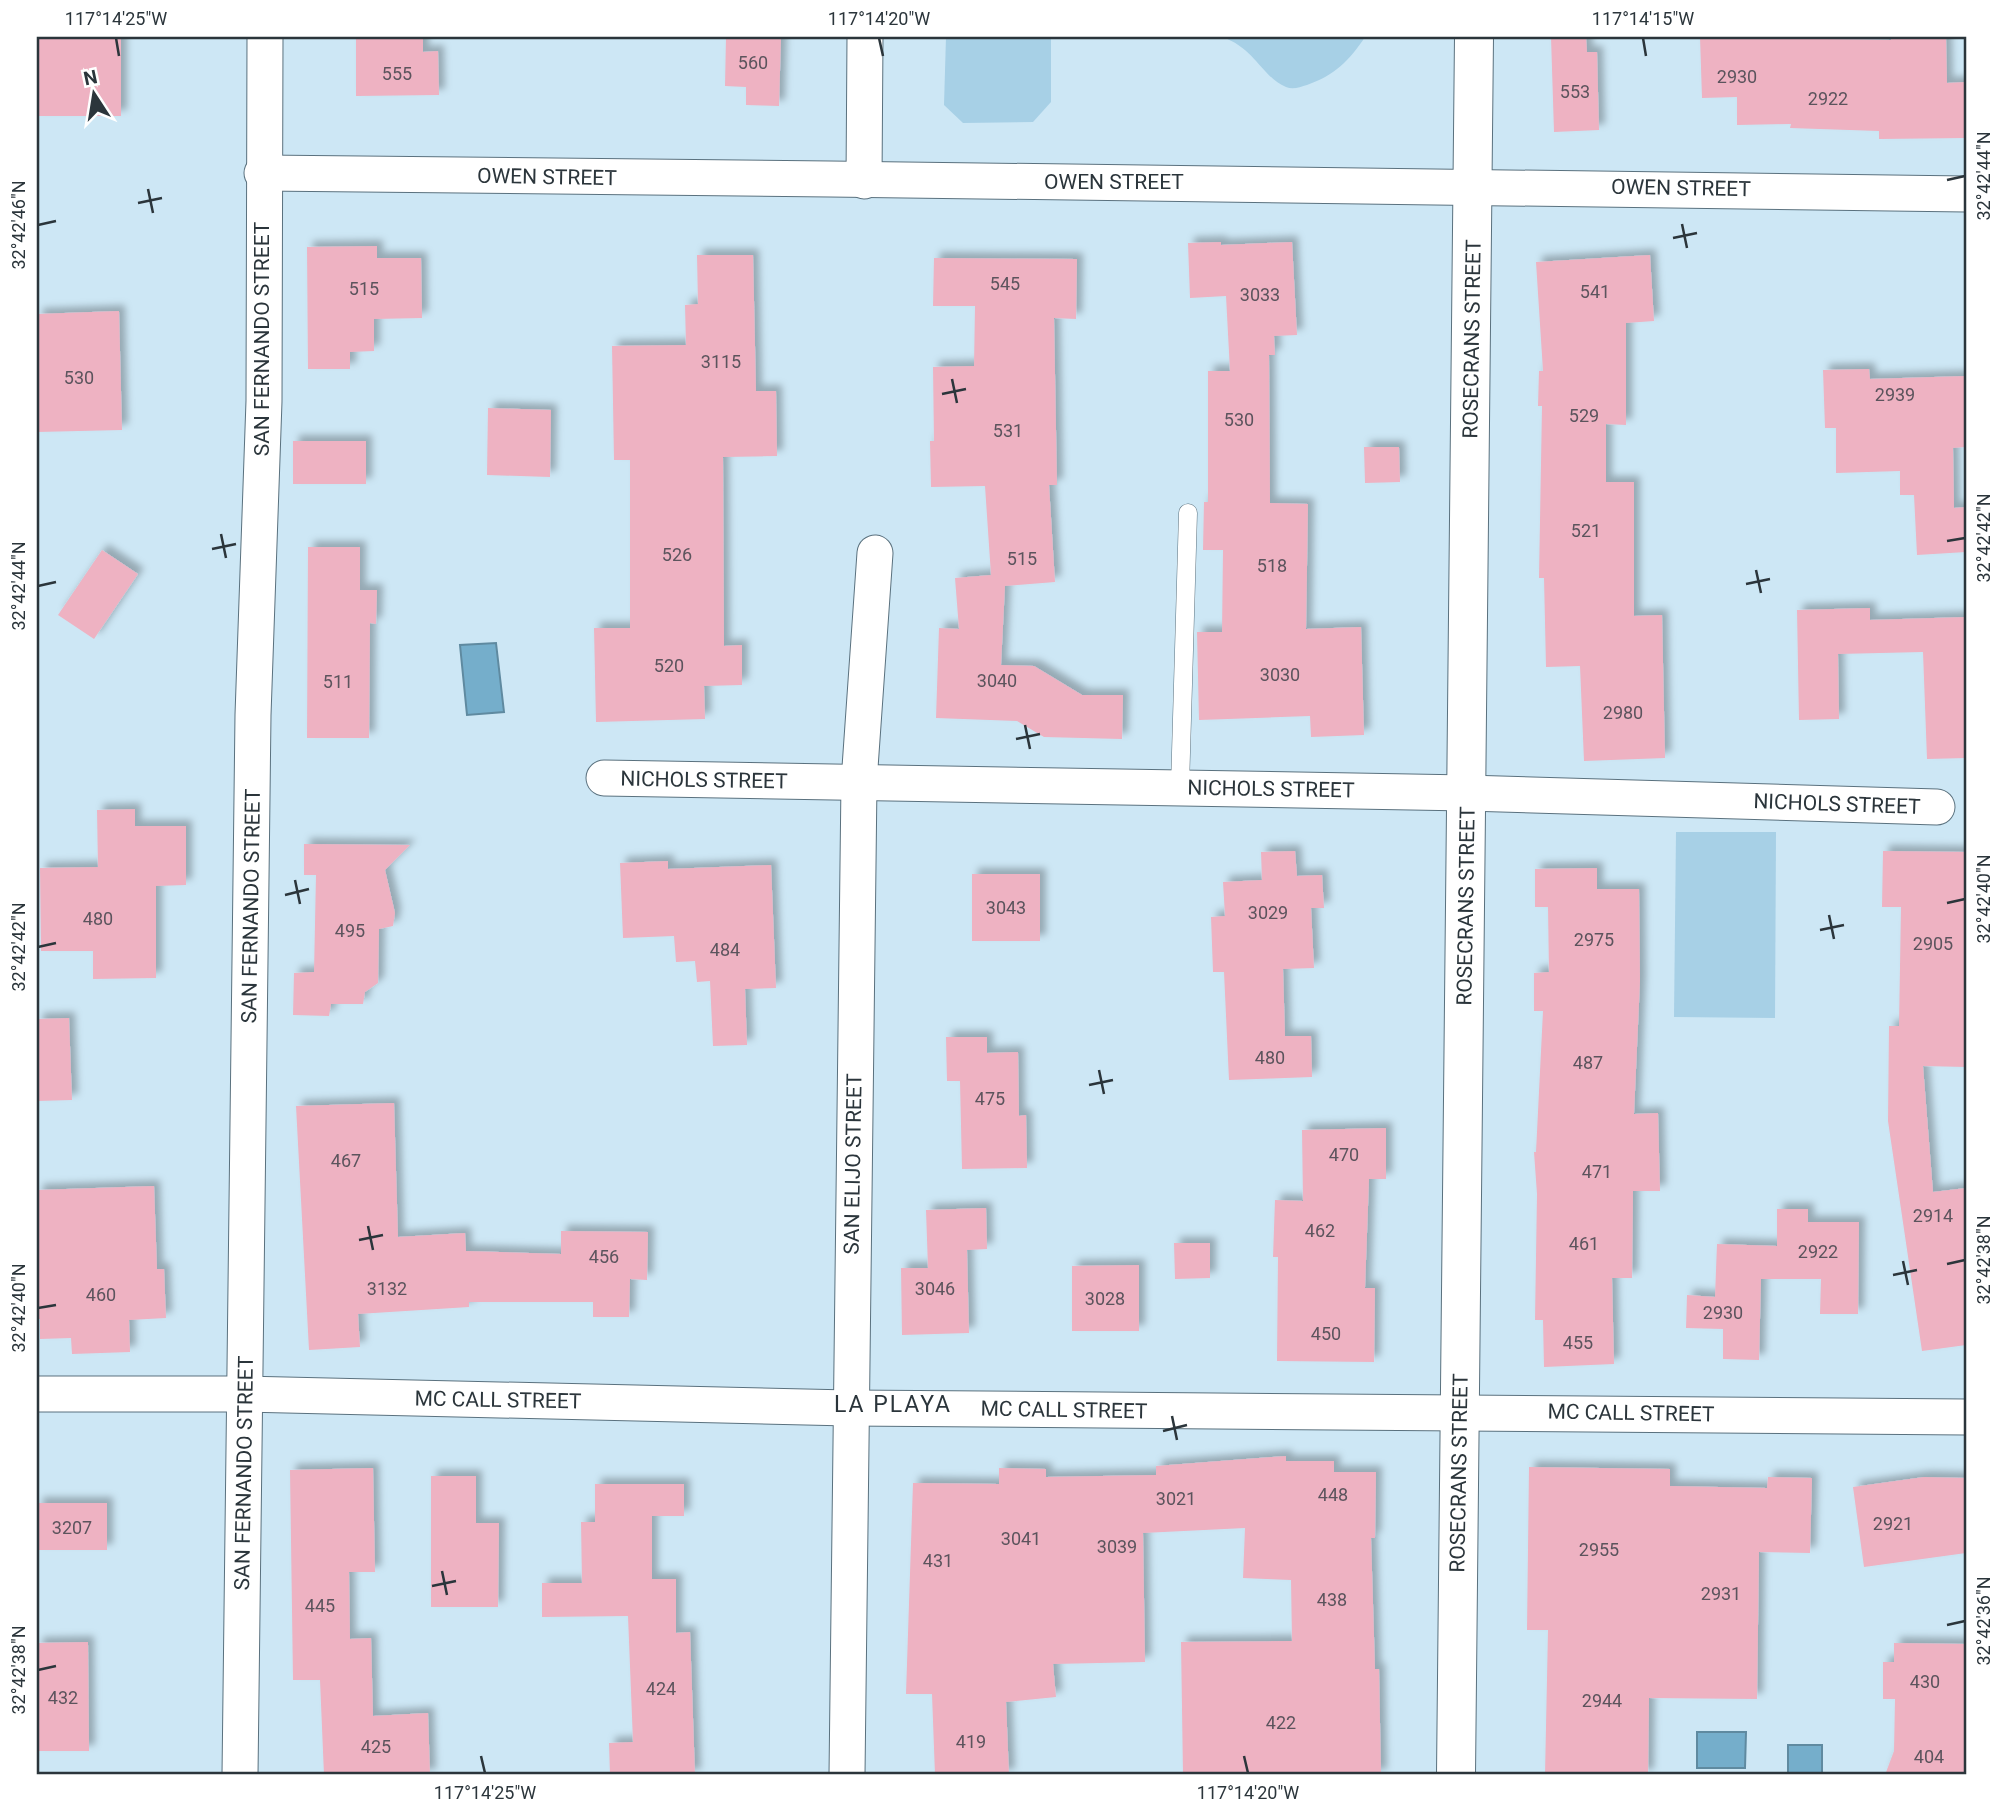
<svg xmlns="http://www.w3.org/2000/svg" width="2003" height="1812" viewBox="0 0 2003 1812" font-family="Roboto,sans-serif">
<style>
.green{fill:#a7d0e6}
.water{fill:#75aecb;stroke:#5f8aa0;stroke-width:2}
.building{fill:#eeb2c2;filter:url(#shadow)}
.lines{fill:none;stroke-linecap:round;stroke-linejoin:round}
.service-casing{stroke:#5a717e;stroke-width:19}
.minor-casing{stroke:#5a717e;stroke-width:37}
.tertiary-casing{stroke:#5a717e;stroke-width:40}
.service{stroke:#fff;stroke-width:18}
.minor{stroke:#fff;stroke-width:35}
.tertiary{stroke:#fff;stroke-width:38}
.ticks{fill:none;stroke:#2b353b;stroke-width:2.5}
.labels{text-anchor:middle;dominant-baseline:central;stroke-width:6;stroke-linejoin:round;paint-order:stroke}
.number-label{font-size:18px;fill:#5c545d}
.street-label{font-size:21px;fill:#2b353b;stroke:#fff}
.neighbourhood-label{font-size:23px;letter-spacing:2px;fill:#2b353b;stroke:#fff}
.neatline{fill:none;stroke:#2b353b;stroke-width:2.5}
.ticks-label{font-size:18px;text-anchor:middle;fill:#2b353b}
</style>
<defs>
<filter id="shadow"><feDropShadow dx="6" dy="-6" stdDeviation="3.5" flood-color="#0004"/></filter>
</defs>
<rect width="100%" height="100%" fill="#cde7f5"/>
<g class="green">
<polygon points="946,37 1051,37 1051,102 1033,122 963,123 944,105"/>
<path d="M1222 37H1365C1349 61 1335 75 1307 85 1300 87 1293 90 1286 87 1262 77 1255 48 1222 37Z"/>
<polygon points="1676,832 1776,832 1775,1018 1674,1017"/>
</g>
<g class="water">
<polygon points="496,643 504,712 467,715 460,645"/>
<polygon points="1697,1732 1746,1732 1745,1768 1697,1768"/>
<rect x="1788" y="1745" width="34" height="30"/>
</g>
<g class="building">
<rect x="37" y="37" width="84" height="79"/>
<polygon points="356,37 423,37 423,52 438,51 439,95 356,96"/>
<polygon points="726,37 781,37 779,106 746,105 746,87 725,86"/>
<polygon points="1551,37 1586,37 1587,52 1597,52 1599,130 1554,132"/>
<polygon points="1700,37 1891,40 1891,37 1946,37 1947,83 1966,82 1966,138 1879,139 1879,131 1790,128 1791,124 1737,125 1737,97 1702,98"/>
<polygon points="1221,242 1221,245 1292,242 1297,335 1274,336 1275,355 1269,355 1270,503 1308,504 1306,629 1361,627 1364,735 1311,737 1310,716 1199,720 1197,632 1222,632 1223,550 1203,550 1204,502 1208,502 1208,371 1230,371 1226,296 1190,298 1188,243"/>
<polygon points="377,246 377,258 421,258 422,318 374,319 374,351 350,352 350,369 308,369 307,247"/>
<polygon points="697,255 753,255 756,391 776,391 777,456 723,457 724,646 742,645 742,685 704,686 705,719 596,722 594,628 630,628 630,460 614,460 612,346 686,345 685,305 698,304"/>
<polygon points="1650,255 1654,321 1626,323 1626,425 1606,424 1606,482 1634,482 1634,616 1662,615 1665,758 1584,761 1580,666 1546,667 1544,578 1539,578 1542,406 1538,406 1539,371 1543,371 1536,262"/>
<polygon points="934,258 1077,259 1076,319 1054,318 1057,485 1049,485 1055,582 1005,586 1001,665 1034,666 1082,695 1123,695 1122,739 1044,737 1017,721 936,718 939,628 959,629 955,578 991,575 985,486 931,487 930,441 934,441 933,367 974,366 975,306 933,306"/>
<polygon points="119,311 122,430 37,432 37,314"/>
<polygon points="1869,369 1870,379 1966,376 1966,447 1953,448 1954,508 1966,507 1966,552 1917,555 1914,495 1900,495 1900,471 1836,473 1836,428 1825,428 1823,370"/>
<polygon points="488,408 551,410 550,477 487,475"/>
<rect x="293" y="441" width="73" height="43"/>
<polygon points="1364,447 1399,447 1400,482 1365,483"/>
<polygon points="308,547 360,547 360,590 377,590 376,624 370,623 369,738 307,738"/>
<polygon points="102,550 138,574 94,639 58,615"/>
<polygon points="1870,608 1870,620 1966,617 1966,758 1927,759 1923,652 1838,654 1839,719 1799,720 1797,610"/>
<polygon points="135,809 135,826 186,826 186,885 156,886 156,978 93,979 93,951 41,951 40,868 98,867 97,810"/>
<polygon points="304,844 410,845 385,870 395,913 393,926 379,929 378,983 365,992 363,1004 331,1004 329,1016 293,1015 294,973 314,972 316,875 304,875"/>
<polygon points="1295,851 1297,876 1322,875 1324,908 1311,908 1314,968 1283,969 1285,1036 1311,1036 1312,1077 1229,1080 1224,972 1213,972 1211,917 1225,916 1223,882 1262,880 1261,852"/>
<polygon points="1883,851 1966,852 1966,1067 1923,1066 1933,1192 1966,1188 1966,1345 1922,1351 1888,1121 1889,1026 1899,1026 1901,907 1882,907"/>
<polygon points="668,861 668,869 771,865 776,988 745,989 747,1045 713,1046 710,981 697,982 695,961 676,962 674,936 623,938 620,863"/>
<polygon points="1597,868 1597,889 1639,889 1640,981 1634,1114 1658,1113 1660,1191 1633,1191 1632,1278 1612,1278 1614,1364 1544,1367 1543,1320 1535,1320 1537,1194 1534,1152 1536,1152 1543,1011 1534,1011 1534,973 1549,972 1548,907 1535,907 1535,869"/>
<rect x="972" y="874" width="68" height="67"/>
<polygon points="69,1018 72,1100 37,1101 37,1019"/>
<polygon points="946,1037 987,1037 987,1053 1018,1052 1019,1116 1026,1115 1027,1168 962,1169 960,1081 947,1081"/>
<polygon points="394,1103 398,1237 465,1233 466,1251 561,1254 561,1231 648,1232 647,1280 630,1279 629,1317 593,1317 593,1302 469,1302 469,1307 358,1314 360,1347 309,1350 296,1106"/>
<polygon points="1386,1128 1386,1179 1369,1179 1365,1288 1375,1288 1374,1362 1277,1361 1278,1257 1273,1257 1275,1200 1303,1201 1302,1130"/>
<polygon points="154,1186 157,1269 164,1269 166,1318 129,1320 130,1352 72,1354 71,1338 40,1339 40,1319 37,1319 37,1190"/>
<polygon points="986,1208 987,1249 967,1250 969,1333 902,1335 901,1268 928,1268 926,1210"/>
<polygon points="1777,1209 1808,1209 1808,1222 1859,1222 1858,1314 1820,1314 1821,1279 1761,1279 1759,1360 1723,1359 1723,1329 1686,1328 1687,1295 1715,1297 1717,1244 1777,1246"/>
<polygon points="1174,1243 1210,1243 1210,1278 1175,1279"/>
<polygon points="1139,1265 1139,1331 1072,1331 1072,1266"/>
<polygon points="1286,1456 1286,1461 1334,1461 1334,1472 1376,1472 1375,1538 1371,1538 1375,1669 1379,1669 1381,1775 1183,1775 1181,1642 1292,1641 1291,1580 1243,1578 1245,1528 1143,1533 1145,1662 1053,1664 1056,1697 1006,1702 1009,1775 935,1775 932,1694 906,1694 913,1483 999,1484 999,1468 1046,1469 1046,1477 1156,1475 1156,1466"/>
<polygon points="1529,1467 1670,1469 1670,1486 1767,1488 1768,1477 1812,1478 1810,1553 1759,1552 1757,1699 1649,1698 1648,1775 1545,1775 1548,1630 1527,1630"/>
<polygon points="373,1468 375,1572 349,1572 350,1639 371,1638 373,1716 428,1713 430,1775 324,1775 320,1680 293,1680 290,1470"/>
<polygon points="431,1476 476,1476 476,1523 499,1523 498,1607 431,1607"/>
<polygon points="1924,1477 1966,1478 1966,1553 1864,1567 1853,1487"/>
<polygon points="595,1484 684,1484 684,1516 652,1516 652,1579 676,1579 676,1633 690,1632 695,1775 610,1775 609,1743 633,1742 628,1616 542,1617 542,1583 582,1583 581,1522 595,1522"/>
<rect x="37" y="1503" width="70" height="47"/>
<polygon points="88,1642 89,1751 37,1751 37,1643"/>
<polygon points="1894,1643 1966,1644 1966,1775 1885,1775 1894,1751 1895,1699 1883,1699 1883,1662 1894,1662"/>
</g>
<g class="lines">
<defs>
<polyline id="service" points="1180,787 1188,513"/>
<g id="minor">
<path d="M262 173C830 180 1398 182 1966 194"/>
<polyline points="864,181 865,37"/>
<polyline points="604,778 1467,793 1937,807"/>
<polyline points="37,1394 245,1394 849,1408 1966,1417"/>
<polyline points="240,1775 253,715 264,401 265,37"/>
<polyline points="847,1775 859,782 875,553"/>
</g>
<polyline id="tertiary" points="1456,1775 1474,37"/>
</defs>
<use href="#service" class="service-casing"/>
<use href="#minor" class="minor-casing"/>
<use href="#tertiary" class="tertiary-casing"/>
<use href="#service" class="service"/>
<use href="#minor" class="minor"/>
<use href="#tertiary" class="tertiary"/>
</g>
<path class="ticks" d="M116 38 119 56M879 38 883 56M1643 38 1646 56M1947 180 1965 176M148 189 153 213M138 203 162 198M1682 224 1687 248M38 225 56 221M1673 238 1697 233M952 379 957 403M942 394 966 389M221 534 226 558M1947 541 1965 538M212 549 236 544M1756 570 1761 593M1746 584 1770 579M38 586 56 582M1025 725 1030 749M1016 739 1040 734M295 880 300 904M285 895 309 889M1947 903 1965 899M1829 915 1834 939M1820 930 1844 925M38 947 56 943M1099 1070 1104 1094M1089 1085 1113 1080M368 1226 373 1250M359 1240 383 1235M1903 1261 1908 1285M1947 1264 1965 1260M1893 1275 1917 1270M38 1308 56 1305M1172 1416 1177 1440M1163 1431 1187 1425M442 1571 447 1595M432 1586 456 1581M1947 1625 1965 1621M38 1670 56 1666M481 1756 485 1773M1244 1756 1248 1773"/>
<g class="labels">
<g class="number-label">
<text x="753" y="62">560</text>
<text x="397" y="73">555</text>
<text x="1737" y="76">2930</text>
<text x="1575" y="91">553</text>
<text x="1828" y="98">2922</text>
<text x="1005" y="283">545</text>
<text x="364" y="288">515</text>
<text x="1595" y="291">541</text>
<text x="1260" y="294">3033</text>
<text x="721" y="361">3115</text>
<text x="79" y="377">530</text>
<text x="1895" y="394">2939</text>
<text x="1584" y="415">529</text>
<text x="1239" y="419">530</text>
<text x="1008" y="430">531</text>
<text x="1586" y="530">521</text>
<text x="677" y="554">526</text>
<text x="1022" y="558">515</text>
<text x="1272" y="565">518</text>
<text x="669" y="665">520</text>
<text x="1280" y="674">3030</text>
<text x="997" y="680">3040</text>
<text x="338" y="681">511</text>
<text x="1623" y="712">2980</text>
<text x="1006" y="907">3043</text>
<text x="1268" y="912">3029</text>
<text x="98" y="918">480</text>
<text x="350" y="930">495</text>
<text x="1594" y="939">2975</text>
<text x="1933" y="943">2905</text>
<text x="725" y="949">484</text>
<text x="1270" y="1057">480</text>
<text x="1588" y="1062">487</text>
<text x="990" y="1098">475</text>
<text x="1344" y="1154">470</text>
<text x="346" y="1160">467</text>
<text x="1597" y="1171">471</text>
<text x="1933" y="1215">2914</text>
<text x="1320" y="1230">462</text>
<text x="1584" y="1243">461</text>
<text x="1818" y="1251">2922</text>
<text x="604" y="1256">456</text>
<text x="387" y="1288">3132</text>
<text x="935" y="1288">3046</text>
<text x="101" y="1294">460</text>
<text x="1105" y="1298">3028</text>
<text x="1723" y="1312">2930</text>
<text x="1326" y="1333">450</text>
<text x="1578" y="1342">455</text>
<text x="1333" y="1494">448</text>
<text x="1176" y="1498">3021</text>
<text x="1893" y="1523">2921</text>
<text x="72" y="1527">3207</text>
<text x="1021" y="1538">3041</text>
<text x="1117" y="1546">3039</text>
<text x="1599" y="1549">2955</text>
<text x="938" y="1560">431</text>
<text x="1721" y="1593">2931</text>
<text x="1332" y="1599">438</text>
<text x="320" y="1605">445</text>
<text x="1925" y="1681">430</text>
<text x="661" y="1688">424</text>
<text x="63" y="1697">432</text>
<text x="1602" y="1700">2944</text>
<text x="1281" y="1722">422</text>
<text x="971" y="1741">419</text>
<text x="376" y="1746">425</text>
<text x="1929" y="1756">404</text>
</g>
<g class="street-label">
<text transform="translate(547 177) rotate(1)">OWEN STREET</text>
<text x="1114" y="182">OWEN STREET</text>
<text transform="translate(1681 188) rotate(1)">OWEN STREET</text>
<text transform="translate(262 339) rotate(-90)">SAN FERNANDO STREET</text>
<text transform="translate(1472 339) rotate(-89)">ROSECRANS STREET</text>
<text transform="translate(704 780) rotate(1)">NICHOLS STREET</text>
<text transform="translate(1271 789) rotate(1)">NICHOLS STREET</text>
<text transform="translate(1837 804) rotate(2)">NICHOLS STREET</text>
<text transform="translate(251 906) rotate(-89)">SAN FERNANDO STREET</text>
<text transform="translate(1466 906) rotate(-89)">ROSECRANS STREET</text>
<text transform="translate(853 1164) rotate(-89)">SAN ELIJO STREET</text>
<text transform="translate(498 1400) rotate(1)">MC CALL STREET</text>
<text transform="translate(1064 1410) rotate(1)">MC CALL STREET</text>
<text transform="translate(1631 1413) rotate(1)">MC CALL STREET</text>
<text transform="translate(244 1473) rotate(-89)">SAN FERNANDO STREET</text>
<text transform="translate(1459 1473) rotate(-89)">ROSECRANS STREET</text>
</g>
<g class="neighbourhood-label">
<text x="893" y="1404">LA PLAYA</text>
</g>
</g>
<rect width="2003" height="1812" fill="none" stroke="#ffffff" stroke-width="77"/>
<g transform="translate(94 94) rotate(348)" stroke="#ffffff" stroke-width="5" paint-order="stroke">
<path d="M0-5L12 26L0 18L-12 26Z" fill="#2b353b"/>
<text y="-10" font-size="19" font-weight="bold" text-anchor="middle" fill="#2b353b">N</text>
</g>
<rect x="38" y="38" width="1927" height="1735" class="neatline"/>
<g class="ticks-label">
<text x="116" y="25">117°14'25"W</text>
<text x="879" y="25">117°14'20"W</text>
<text x="1643" y="25">117°14'15"W</text>
<text transform="translate(1984 176) rotate(-90)" y="6">32°42'44"N</text>
<text transform="translate(19 225) rotate(-90)" y="6">32°42'46"N</text>
<text transform="translate(1984 538) rotate(-90)" y="6">32°42'42"N</text>
<text transform="translate(19 586) rotate(-90)" y="6">32°42'44"N</text>
<text transform="translate(1984 899) rotate(-90)" y="6">32°42'40"N</text>
<text transform="translate(19 947) rotate(-90)" y="6">32°42'42"N</text>
<text transform="translate(1984 1260) rotate(-90)" y="6">32°42'38"N</text>
<text transform="translate(19 1308) rotate(-90)" y="6">32°42'40"N</text>
<text transform="translate(1984 1621) rotate(-90)" y="6">32°42'36"N</text>
<text transform="translate(19 1670) rotate(-90)" y="6">32°42'38"N</text>
<text x="485" y="1799">117°14'25"W</text>
<text x="1248" y="1799">117°14'20"W</text>
</g>
</svg>
